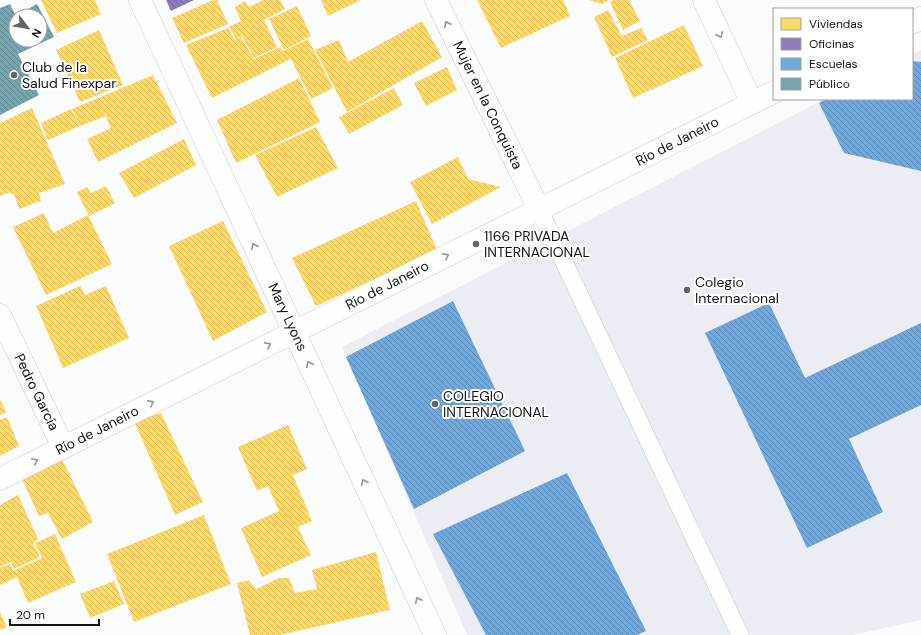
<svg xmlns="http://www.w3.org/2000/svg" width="921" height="635" viewBox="0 0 921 635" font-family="'DM Sans',sans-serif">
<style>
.built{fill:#eaedf3}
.homes{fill:url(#homes-back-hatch)}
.offices{fill:url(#offices-back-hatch)}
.schools{fill:url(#schools-back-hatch)}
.public{fill:url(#public-back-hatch);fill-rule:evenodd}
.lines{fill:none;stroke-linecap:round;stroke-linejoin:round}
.lane-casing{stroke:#c7c8cb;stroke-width:18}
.street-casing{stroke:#c7c8cb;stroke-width:23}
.lane{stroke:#fefeff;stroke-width:17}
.street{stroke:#fefeff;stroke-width:22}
.oneway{stroke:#939496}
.poi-dot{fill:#636466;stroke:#fff;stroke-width:1.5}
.labels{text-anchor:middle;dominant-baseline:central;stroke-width:4;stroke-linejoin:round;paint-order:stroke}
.poi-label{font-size:14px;fill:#111215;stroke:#fff;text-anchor:start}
.street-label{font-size:14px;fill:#111215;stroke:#fff}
</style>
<defs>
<pattern id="homes-back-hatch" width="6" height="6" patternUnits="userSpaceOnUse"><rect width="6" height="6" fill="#ffd966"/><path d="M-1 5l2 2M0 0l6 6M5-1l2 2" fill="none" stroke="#dab958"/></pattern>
<pattern id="offices-back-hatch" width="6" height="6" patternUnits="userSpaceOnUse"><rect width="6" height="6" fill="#8e7cc3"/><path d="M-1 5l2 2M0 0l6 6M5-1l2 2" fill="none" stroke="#73649d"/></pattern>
<pattern id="schools-back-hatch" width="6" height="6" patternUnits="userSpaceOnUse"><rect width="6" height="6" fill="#6fa8dc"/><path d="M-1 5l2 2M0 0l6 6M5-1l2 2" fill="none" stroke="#5a87b1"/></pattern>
<pattern id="public-back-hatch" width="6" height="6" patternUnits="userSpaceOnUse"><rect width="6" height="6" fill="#76a5af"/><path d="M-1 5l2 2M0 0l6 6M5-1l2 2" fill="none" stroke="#5f858d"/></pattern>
</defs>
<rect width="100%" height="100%" fill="#fafbfd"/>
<polygon class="built" points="921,50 921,620 853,635 467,635 342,347 825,99 912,99 912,54"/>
<g class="homes">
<polygon points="41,0 95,0 101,14 57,33"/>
<polygon points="213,0 217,0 228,24 184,43 172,18"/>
<polygon points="263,0 280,0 285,9 264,20 277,47 254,58 242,36 236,39 229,27 241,21 235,7 245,1 249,7"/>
<polygon points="321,0 361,0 328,16"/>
<polygon points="477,0 563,0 570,16 501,48"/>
<polygon points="589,0 609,0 602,4"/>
<polygon points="614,0 629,0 640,21 623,30 610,2"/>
<polygon points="297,6 311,36 284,50 269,19"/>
<polygon points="608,10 622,36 641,28 648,40 612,57 594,17"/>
<polygon points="422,21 442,57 347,112 315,50 339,40 348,62"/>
<polygon points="684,25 703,66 633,98 615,58"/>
<polygon points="228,28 235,40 241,37 254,59 280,47 283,51 308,39 333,88 311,99 291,59 212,98 186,45"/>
<polygon points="99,30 123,85 80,102 56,50"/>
<polygon points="447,67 457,90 426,106 414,83"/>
<polygon points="153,75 177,123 98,162 87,139 111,128 106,116 80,126 72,109"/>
<polygon points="299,78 320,122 236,163 217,120"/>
<polygon points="394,88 403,105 349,134 339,117"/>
<polygon points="32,108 65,184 39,193 41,201 19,209 14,194 8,193 0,196 0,123"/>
<polygon points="71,109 80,126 48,140 41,123"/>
<polygon points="316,127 338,168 277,197 255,155"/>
<polygon points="184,139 196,165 134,198 119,173"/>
<polygon points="458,157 468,179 501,187 432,224 410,182"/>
<polygon points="106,186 115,203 89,216 77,192 87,187 91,193"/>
<polygon points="416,201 437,250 316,306 292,258"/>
<polygon points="44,213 53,233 88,215 112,264 46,295 13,227"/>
<polygon points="223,221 267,312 213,341 169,246"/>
<polygon points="80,286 85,295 106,286 129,338 63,368 36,306"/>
<polygon points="0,399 6,412 0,415"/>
<polygon points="161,413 203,502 175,515 134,421"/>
<polygon points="7,417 19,446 0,456 0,420"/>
<polygon points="288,425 307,469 293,475 312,521 298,527 311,555 262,577 241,528 279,511 268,486 257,491 238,447"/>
<polygon points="61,457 93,522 62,539 48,513 39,516 21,477"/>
<polygon points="18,495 38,539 33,543 40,557 14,569 11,562 0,567 0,505"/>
<polygon points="204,515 231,584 134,622 107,554"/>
<polygon points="55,534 76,582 28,603 17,577 0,585 0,568 10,564 13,571 42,558 35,543"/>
<polygon points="376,552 390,610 280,635 250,635 237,583 249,580 256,589 279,578 289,578 295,593 317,589 312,570"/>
<polygon points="114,581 124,604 90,618 80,594"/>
<polygon points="0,612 7,627 0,630"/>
</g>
<polygon class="offices" points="166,0 194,0 171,11"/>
<g class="schools">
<polygon points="912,61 921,62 921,171 844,153 819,103 826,99 912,99"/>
<polygon points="453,301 525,451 414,509 346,357"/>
<polygon points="769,303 805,378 921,323 921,405 849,439 883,512 807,548 705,333"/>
<polygon points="567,473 646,631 637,635 486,635 433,534"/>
</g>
<path class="public" d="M10 4 16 16 37 4 54 37 18 54 39 95 0 115V8ZM16 16H40V40H16Z"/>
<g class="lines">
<defs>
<polyline id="lane" points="539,209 740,635"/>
<g id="street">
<polyline points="140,0 435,635"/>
<polyline points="436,0 539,209"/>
<polyline points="704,0 752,103"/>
<polyline points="912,23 921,18"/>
<polyline points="0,315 63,447"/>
<polyline points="0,479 774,92"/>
</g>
</defs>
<use href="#lane" class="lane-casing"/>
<use href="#street" class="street-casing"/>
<use href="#lane" class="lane"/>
<use href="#street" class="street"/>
</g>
<defs><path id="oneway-chevron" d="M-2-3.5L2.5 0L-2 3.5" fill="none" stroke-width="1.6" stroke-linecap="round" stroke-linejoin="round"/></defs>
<g class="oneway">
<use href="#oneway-chevron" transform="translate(447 24) rotate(-116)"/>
<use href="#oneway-chevron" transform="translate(720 35) rotate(65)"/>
<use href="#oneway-chevron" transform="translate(254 246) rotate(-115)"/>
<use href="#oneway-chevron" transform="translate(446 256) rotate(-27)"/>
<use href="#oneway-chevron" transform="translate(268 345) rotate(-27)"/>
<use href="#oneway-chevron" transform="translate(309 364) rotate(-115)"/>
<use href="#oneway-chevron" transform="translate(151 403) rotate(-27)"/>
<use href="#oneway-chevron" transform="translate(35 461) rotate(-26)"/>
<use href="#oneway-chevron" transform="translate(364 482) rotate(-115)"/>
<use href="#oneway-chevron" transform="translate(418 600) rotate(-115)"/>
</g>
<g class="poi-dot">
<circle cx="14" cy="75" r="4"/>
<circle cx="476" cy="244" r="4"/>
<circle cx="687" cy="290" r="4"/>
<circle cx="435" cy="404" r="4"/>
</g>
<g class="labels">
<g class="poi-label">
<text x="22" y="67">Club de la<tspan x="22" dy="16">Salud Finexpar</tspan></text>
<text x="484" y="236">1166 PRIVADA<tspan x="484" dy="16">INTERNACIONAL</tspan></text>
<text x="695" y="282">Colegio<tspan x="695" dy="16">Internacional</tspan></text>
<text x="443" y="396">COLEGIO<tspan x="443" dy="16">INTERNACIONAL</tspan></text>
</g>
<g class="street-label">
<text transform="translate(488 105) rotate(64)">Mujer en la Conquista</text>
<text transform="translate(677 141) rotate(-27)">Río de Janeiro</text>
<text transform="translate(387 285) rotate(-27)">Río de Janeiro</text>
<text transform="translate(288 317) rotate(65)">Mary Lyons</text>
<text transform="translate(37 392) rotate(64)">Pedro García</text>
<text transform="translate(97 430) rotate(-27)">Río de Janeiro</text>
</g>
</g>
<rect x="773" y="8" width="140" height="92" fill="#ffffff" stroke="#a0a0a1"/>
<rect x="781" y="18" width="20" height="12" fill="#ffd966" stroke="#a0a0a1"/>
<text x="809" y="28" font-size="12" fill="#111215">Viviendas</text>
<rect x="781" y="38" width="20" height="12" fill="#8e7cc3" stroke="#a0a0a1"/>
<text x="809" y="48" font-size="12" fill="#111215">Oficinas</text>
<rect x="781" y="58" width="20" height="12" fill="#6fa8dc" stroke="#a0a0a1"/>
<text x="809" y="68" font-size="12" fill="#111215">Escuelas</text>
<rect x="781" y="78" width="20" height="12" fill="#76a5af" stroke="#a0a0a1"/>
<text x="809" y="88" font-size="12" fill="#111215">Público</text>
<g transform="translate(28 28) rotate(121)"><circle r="19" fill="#ffffff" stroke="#a0a0a1"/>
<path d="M0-3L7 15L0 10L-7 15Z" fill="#636466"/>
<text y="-6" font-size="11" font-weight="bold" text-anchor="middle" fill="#111215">N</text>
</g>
<path d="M10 619v6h89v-6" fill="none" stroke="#111215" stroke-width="2"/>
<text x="16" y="619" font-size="12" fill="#111215" stroke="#ffffff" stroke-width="3" paint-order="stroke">20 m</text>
</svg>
